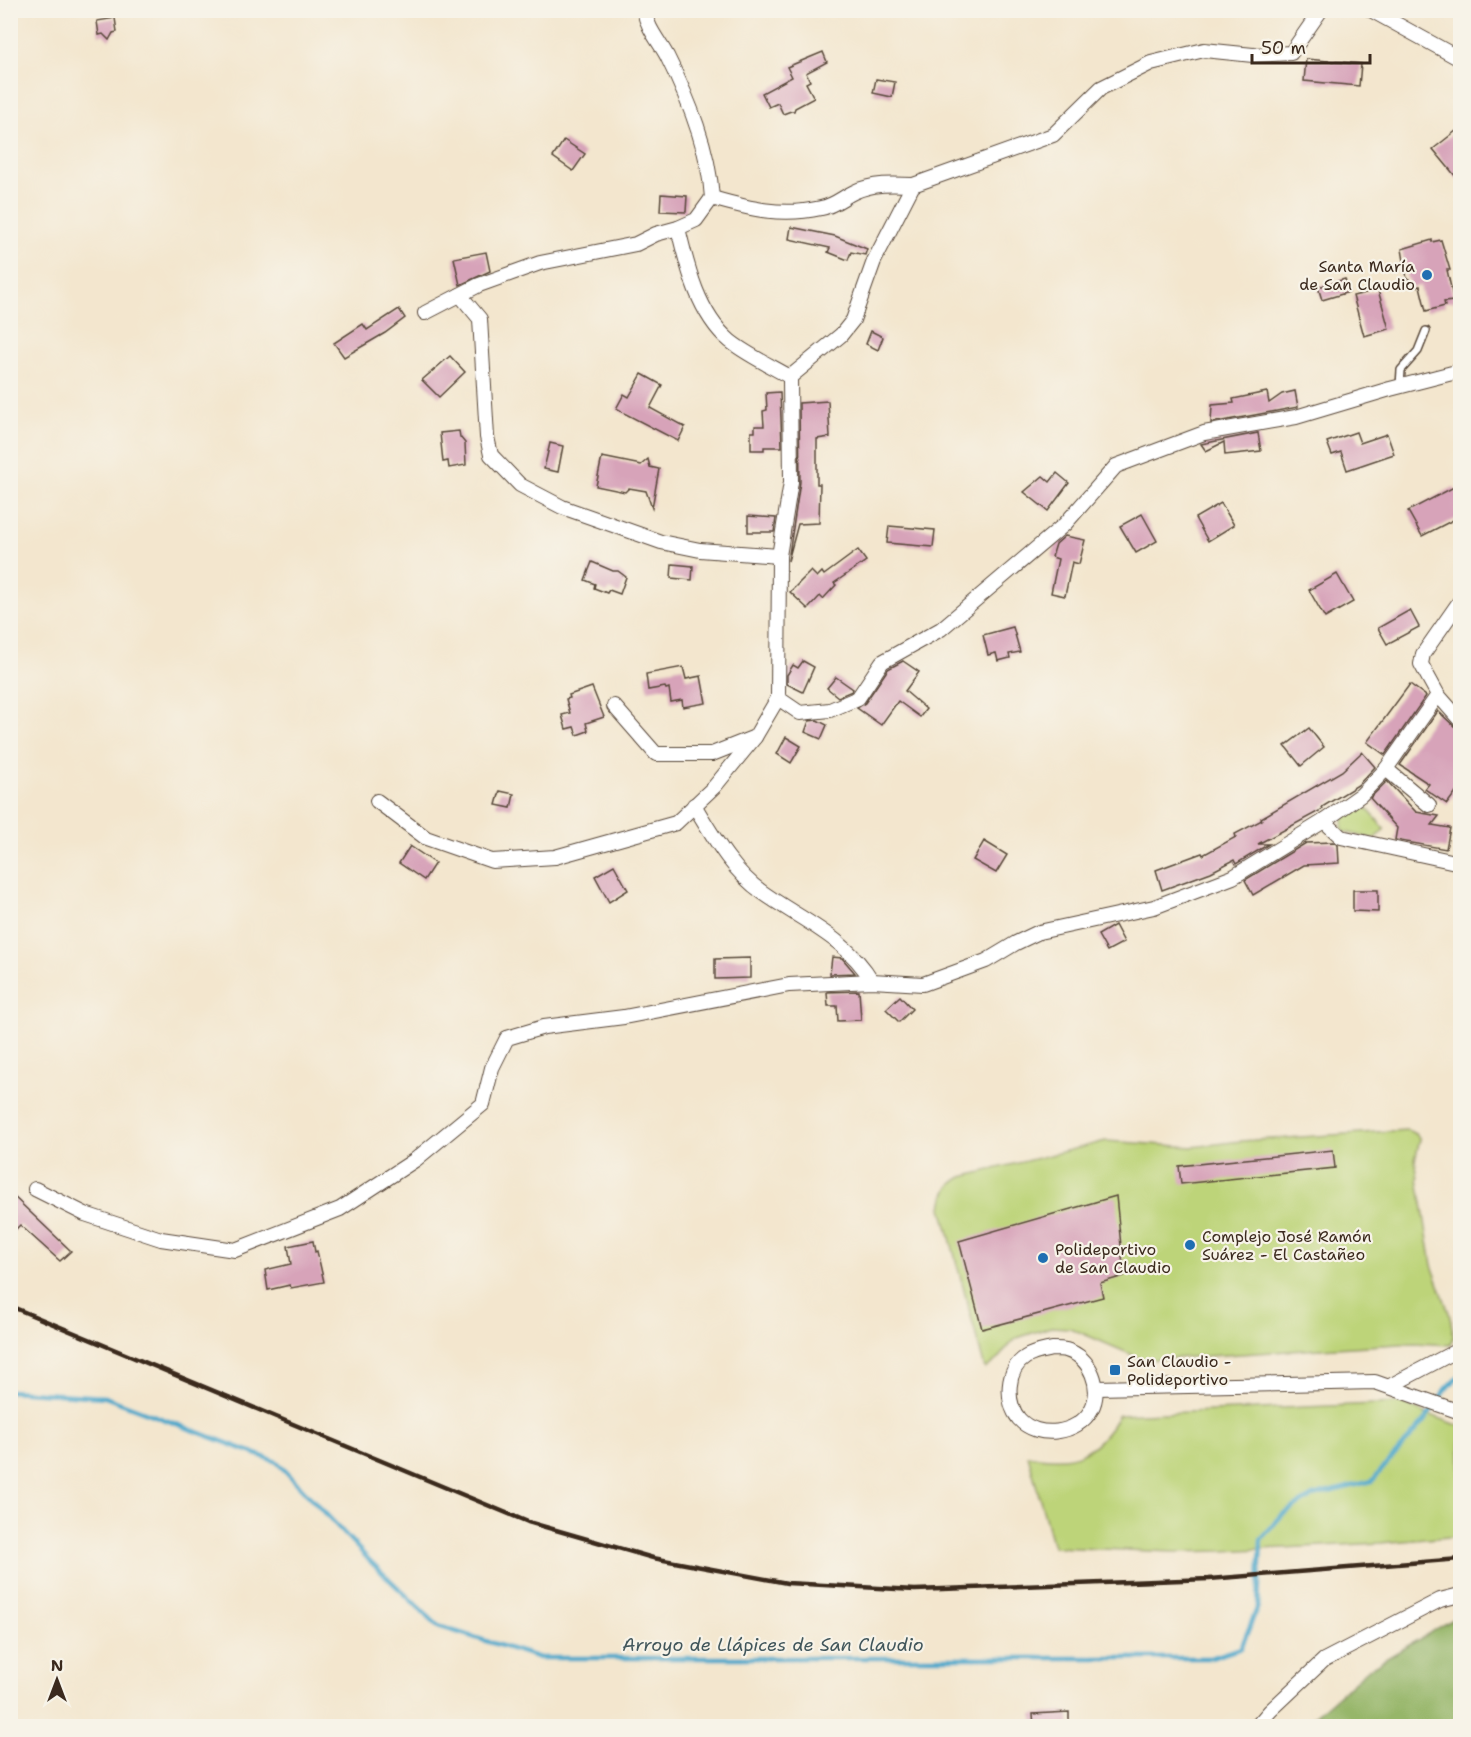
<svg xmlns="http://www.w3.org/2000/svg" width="1471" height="1737" viewBox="0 0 1471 1737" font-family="'Shantell Sans',sans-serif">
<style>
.green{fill:#bdd479;stroke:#7c7f4c;stroke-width:1.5}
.forest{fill:#96b669;stroke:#687044;stroke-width:1.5}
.water{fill:#4da8cb;stroke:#446974;stroke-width:1.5}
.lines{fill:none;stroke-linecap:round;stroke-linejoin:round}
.stream{stroke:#4da8cb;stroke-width:4.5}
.building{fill:#d7a3b9}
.service-casing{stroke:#574638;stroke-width:10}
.minor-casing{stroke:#574638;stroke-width:16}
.service{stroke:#fff;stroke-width:7}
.minor{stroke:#fff;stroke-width:14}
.rail{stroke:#3b2a1e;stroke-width:4.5}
.poi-dot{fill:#1f6fb2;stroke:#f7f3e8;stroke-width:2}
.labels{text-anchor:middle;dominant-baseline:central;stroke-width:4.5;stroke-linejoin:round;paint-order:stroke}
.poi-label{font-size:16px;fill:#3b2a1e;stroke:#f7f3e8;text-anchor:start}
.water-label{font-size:18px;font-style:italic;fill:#41565b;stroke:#f7f3e8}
</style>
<rect width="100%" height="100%" fill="#f7f3e8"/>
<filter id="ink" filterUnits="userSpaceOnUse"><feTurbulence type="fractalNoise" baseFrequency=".0167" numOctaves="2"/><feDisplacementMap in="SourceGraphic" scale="12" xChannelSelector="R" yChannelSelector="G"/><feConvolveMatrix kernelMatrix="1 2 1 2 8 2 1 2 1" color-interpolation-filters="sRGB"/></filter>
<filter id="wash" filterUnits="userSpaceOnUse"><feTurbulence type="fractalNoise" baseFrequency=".008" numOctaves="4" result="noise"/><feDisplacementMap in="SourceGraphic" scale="24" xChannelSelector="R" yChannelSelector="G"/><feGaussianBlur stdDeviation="1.35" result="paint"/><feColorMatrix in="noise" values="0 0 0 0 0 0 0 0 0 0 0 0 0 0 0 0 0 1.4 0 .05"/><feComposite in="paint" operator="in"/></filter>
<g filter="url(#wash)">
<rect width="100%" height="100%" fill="#f3e6ce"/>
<g class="green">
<polygon points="1363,804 1385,829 1374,839 1345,832 1342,828 1344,817"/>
<path d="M1407 1130 1416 1134 1420 1139 1415 1160 1432 1265 1449 1313 1454 1337 1450 1345 1415 1343 1144 1360 1070 1328 1051 1327 1017 1338 1007 1347 998 1359 985 1369 942 1208C944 1192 948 1185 962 1177L1106 1141 1193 1147 1241 1141Z"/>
<path d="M1399 1403 1460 1426V1536L1380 1543 1222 1551 1174 1552 1053 1547 1028 1455C1075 1465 1095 1454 1119 1415Z"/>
</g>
<polygon class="forest" points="1460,1615 1460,1726 1303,1726 1370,1668"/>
<polygon class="water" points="658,1720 668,1722 677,1726 638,1726 648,1722"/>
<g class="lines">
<polyline class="stream" points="10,1391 105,1397 277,1462 371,1562 438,1626 540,1658 1211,1658 1241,1648 1258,1606 1261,1539 1283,1514 1313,1496 1372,1481 1422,1424 1447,1388 1460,1375"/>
</g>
<g id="blocks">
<g class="building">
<polygon points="115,18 117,32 113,33 109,40 103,34 99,35 97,21"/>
<polygon points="823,52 827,62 806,73 810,81 806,83 814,98 795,108 794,111 791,111 783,114 778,103 769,107 762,93 792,77 787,67"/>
<polygon points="1306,59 1361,64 1359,86 1304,81"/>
<polygon points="876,79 895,82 892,97 873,93"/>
<polygon points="1461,127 1461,183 1433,149"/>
<polygon points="564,140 585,154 573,171 553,157"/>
<polygon points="661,194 687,196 686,212 660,211"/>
<polygon points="791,227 835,236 867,249 865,255 851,252 848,260 828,252 830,248 789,239"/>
<polygon points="1432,240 1432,242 1441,240 1450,270 1447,270 1454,301 1444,302 1445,306 1426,311 1420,286 1411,288 1409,279 1407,279 1402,249"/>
<polygon points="486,252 490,271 460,285 454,258"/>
<polygon points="1345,279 1349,292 1322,300 1318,287"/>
<polygon points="1378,290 1389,329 1364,336 1353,296"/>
<polygon points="399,309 405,318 385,333 344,357 334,343 363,324 367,330"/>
<polygon points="871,331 883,337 878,350 866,344"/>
<polygon points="450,356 465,372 439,397 422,380"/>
<polygon points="642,374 662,385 650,408 685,427 678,441 616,409 624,394 629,397"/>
<polygon points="1295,391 1298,407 1211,423 1212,405 1234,403 1233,399 1267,392 1269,403 1282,394"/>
<polygon points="780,392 782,447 764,447 764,450 751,450 751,432 755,432 755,426 764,426 763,411 767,410 766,393"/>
<polygon points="828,401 830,437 817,439 817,484 820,484 819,523 798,524 788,561 800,482 799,403"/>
<polygon points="459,431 460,437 465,443 466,465 449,468 448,461 443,462 440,433"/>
<polygon points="1356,432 1360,443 1387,434 1394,454 1347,470 1341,452 1332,455 1327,442"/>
<polygon points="1258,433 1261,451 1225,455 1224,442 1206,451 1201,444"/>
<polygon points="550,443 563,446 558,472 544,469"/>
<polygon points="602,457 641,465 648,459 650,467 659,469 652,508 646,491 629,488 625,492 596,486"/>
<polygon points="1057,473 1069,483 1048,511 1024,492 1043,476 1050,482"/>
<polygon points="1454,487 1461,500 1461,516 1422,536 1408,511"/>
<polygon points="1221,503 1234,525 1208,541 1195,518"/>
<polygon points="1142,514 1157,541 1136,553 1120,526"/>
<polygon points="748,516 776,518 774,532 748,532"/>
<polygon points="889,526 935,530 933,547 887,543"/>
<polygon points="1065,536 1085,540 1079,564 1072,562 1065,596 1051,593 1058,559 1052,557 1056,544"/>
<polygon points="858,550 866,561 834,583 836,585 823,599 820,596 808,609 790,592 811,571 817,577 822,572 824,575"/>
<polygon points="592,562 613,571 618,571 626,577 620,594 609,590 607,593 594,588 595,584 585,580"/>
<polygon points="672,564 693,566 692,580 671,578"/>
<polygon points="1337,574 1353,602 1325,618 1309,590"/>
<polygon points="1410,610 1419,627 1387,644 1378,628"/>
<polygon points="1013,627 1020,652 1009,654 1010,658 998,661 996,653 988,655 983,635"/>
<polygon points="803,661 814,667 803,692 787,684 787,675 793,665 798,668"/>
<polygon points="903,661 919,672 905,691 926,709 920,717 898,701 881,725 857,708 865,703 888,669"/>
<polygon points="683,667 686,679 701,676 706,703 683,707 682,700 671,702 669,688 666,689 665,687 648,690 646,674"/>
<polygon points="836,677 853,689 852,691 838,697 827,688"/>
<polygon points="1410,684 1426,696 1385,755 1367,742"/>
<polygon points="592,687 604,717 586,723 588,731 577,735 574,727 566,729 562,715 570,713 566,699 570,698 569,695"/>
<polygon points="1438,711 1454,726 1461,729 1461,785 1447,804 1425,789 1429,784 1400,765"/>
<polygon points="817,720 827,725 821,739 805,732 809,721"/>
<polygon points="1309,728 1324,747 1301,766 1285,746"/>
<polygon points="786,737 801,746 791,763 777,754"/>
<polygon points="1362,752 1375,767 1358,785 1322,807 1323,809 1258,844 1269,844 1236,864 1234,860 1211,872 1162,890 1156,870 1202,853 1203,855 1236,837 1235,834 1262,820 1261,818 1342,771"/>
<polygon points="1387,781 1416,812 1439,816 1432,825 1450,828 1446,849 1395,840 1397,828 1370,798"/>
<polygon points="500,791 514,794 511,808 496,805"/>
<polygon points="984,841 1007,855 996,873 973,860"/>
<polygon points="1333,842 1338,845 1339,863 1304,865 1253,895 1245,880 1306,843"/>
<polygon points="410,846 435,863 424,880 399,863"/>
<polygon points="614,865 628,890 609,902 595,876"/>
<polygon points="1353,890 1378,890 1378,912 1353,911"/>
<polygon points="1115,925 1124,942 1107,951 1098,935"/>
<polygon points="832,957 842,958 855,973 830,974"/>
<polygon points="750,958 750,978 715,979 715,959"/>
<polygon points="859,991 861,1020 838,1021 837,1006 828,1006 827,992"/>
<polygon points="900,996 912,1009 899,1022 886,1009"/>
<polygon points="1333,1150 1335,1168 1181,1184 1179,1166"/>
<polygon points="10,1193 71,1251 60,1261 20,1225 10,1235"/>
<polygon points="1116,1196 1124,1276 1100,1283 1103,1297 982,1329 959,1241"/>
<polygon points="313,1241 315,1252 317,1251 324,1282 291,1288 290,1285 268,1290 265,1270 291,1264 288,1246"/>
<polygon points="1069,1712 1069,1726 1034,1726 1033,1714"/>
</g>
</g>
</g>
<g filter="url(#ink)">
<use href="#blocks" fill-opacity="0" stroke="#574638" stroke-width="1.5"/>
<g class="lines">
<defs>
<polyline id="service" points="1400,386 1401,370 1418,351 1426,331"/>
<g id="minor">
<path d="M644 10C647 28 659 41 667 56 689 100 709 149 712 198"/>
<polyline points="1321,10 1291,53 1253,55 1204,50 1151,63 1101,88 1053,135 913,185 874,261 853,320 841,335 790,377 791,482 779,556 778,698 800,713 830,710 858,698 882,662 941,629 1065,524 1116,466 1204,433 1296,417 1390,389 1460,371"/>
<polyline points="1371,10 1460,59"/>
<path d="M678 228C687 266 698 314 730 341 746 354 771 366 790 377"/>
<polyline points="460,295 480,319 487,437 491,455 520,485 562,507 661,542 700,550 779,556"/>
<path d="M425 313 479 285 515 272 540 263 636 244 656 234 678 228 696 220 712 198C750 209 782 217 821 208 834 206 843 197 854 192 873 183 893 184 913 185"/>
<polyline points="1460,601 1423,654 1421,664 1438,695 1386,769 1361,795 1324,821 1341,837 1460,863"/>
<polyline points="1438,695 1460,720"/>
<polyline points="614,706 656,754 712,754 755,737 778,698"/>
<polyline points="1386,769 1429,805"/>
<polyline points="377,801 426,838 492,861 555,857 676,823 715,786 755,737"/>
<path d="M694 805C713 836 732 871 762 892 801 920 847 938 872 981"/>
<polyline points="35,1189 85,1214 161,1239 235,1250 340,1209 415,1160 483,1104 492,1068 507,1038 544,1027 624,1017 789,985 872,981 923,984 986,961 1016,943 1039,932 1154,907 1233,877 1324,821"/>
<path d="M1052 1349C1057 1349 1062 1349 1066 1350 1091 1357 1103 1388 1091 1410 1078 1434 1038 1440 1019 1419 1005 1402 1006 1369 1026 1357 1034 1352 1043 1351 1052 1349Z"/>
<polyline points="1390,1386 1460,1349"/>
<polyline points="1097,1388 1375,1382 1460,1412"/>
<polyline points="1257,1726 1270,1711 1324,1660 1440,1600 1460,1595"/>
</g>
</defs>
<use href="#service" class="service-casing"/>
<use href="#minor" class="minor-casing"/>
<use href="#service" class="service"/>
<use href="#minor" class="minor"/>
<polyline class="rail" points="10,1306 528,1522 653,1558 787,1583 915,1590 1209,1579 1460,1559"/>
</g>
</g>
<g class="poi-dot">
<circle cx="1427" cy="275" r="6"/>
<circle cx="1190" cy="1245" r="6"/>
<circle cx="1043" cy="1258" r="6"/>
<rect x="1109" y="1364" width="12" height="12" rx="3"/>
</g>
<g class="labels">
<g class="poi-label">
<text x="1415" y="266" text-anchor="end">Santa María<tspan x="1415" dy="18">de San Claudio</tspan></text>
<text x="1202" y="1236">Complejo José Ramón<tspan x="1202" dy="18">Suárez - El Castañeo</tspan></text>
<text x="1055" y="1249">Polideportivo<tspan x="1055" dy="18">de San Claudio</tspan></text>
<text x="1127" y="1361">San Claudio -<tspan x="1127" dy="18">Polideportivo</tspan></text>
</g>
<g class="water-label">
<text x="773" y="1645">Arroyo de Llápices de San Claudio</text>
</g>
</g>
<rect width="1471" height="1737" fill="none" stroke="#f7f3e8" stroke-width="36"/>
<g transform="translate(57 1680)" stroke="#f7f3e8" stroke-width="4.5" paint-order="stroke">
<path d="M0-4.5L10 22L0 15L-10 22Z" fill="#3b2a1e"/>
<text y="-9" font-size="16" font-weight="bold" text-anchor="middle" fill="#3b2a1e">N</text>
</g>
<path d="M1252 54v9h118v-9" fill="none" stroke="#3b2a1e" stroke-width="3"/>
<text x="1261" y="54" font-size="18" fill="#3b2a1e" stroke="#f7f3e8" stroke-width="4.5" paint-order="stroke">50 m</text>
</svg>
